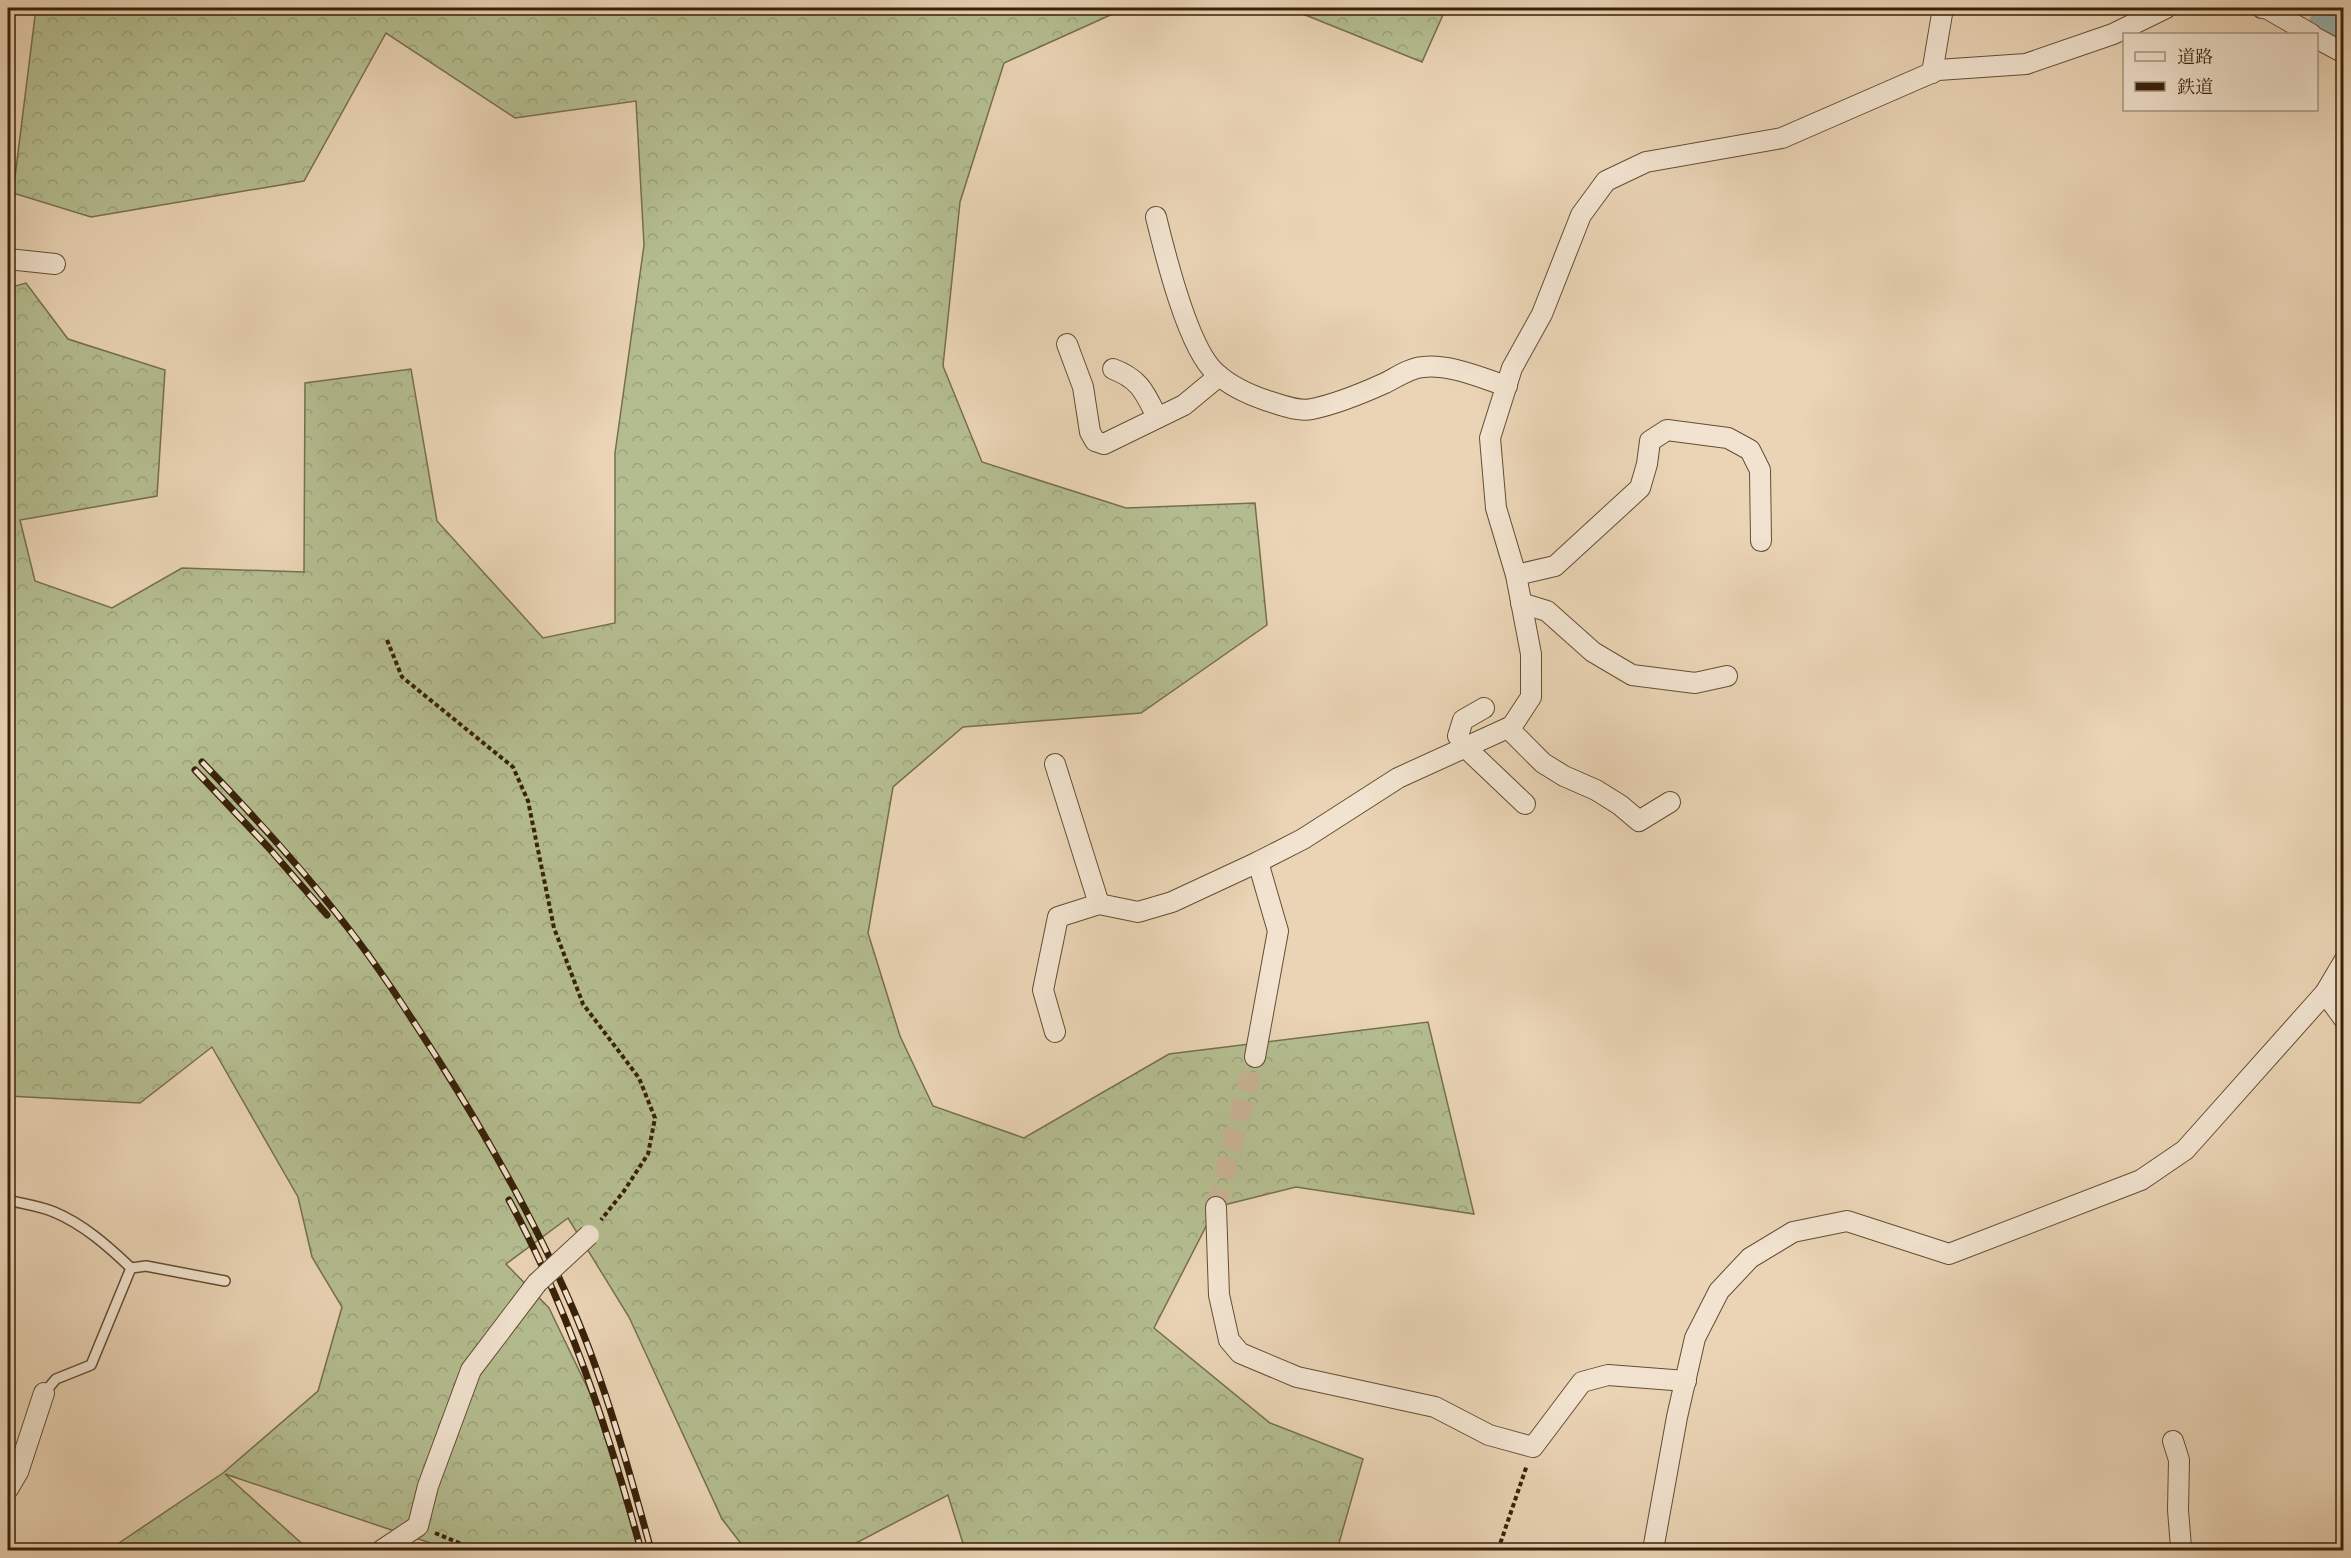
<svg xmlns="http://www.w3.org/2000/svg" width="2351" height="1558" viewBox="0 0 2351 1558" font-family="'IM FELL Double Pica','Noto Serif JP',serif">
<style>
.forest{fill:url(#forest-crowns);stroke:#766f4c;stroke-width:1.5}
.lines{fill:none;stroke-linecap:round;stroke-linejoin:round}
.river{stroke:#99b7b4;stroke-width:34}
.street-tunnel{stroke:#c6b092;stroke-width:20;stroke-dasharray:20 10;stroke-linecap:butt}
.lane-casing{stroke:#644e33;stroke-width:12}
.street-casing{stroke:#644e33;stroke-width:22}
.path{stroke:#382108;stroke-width:4;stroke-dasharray:4.5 3;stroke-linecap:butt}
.lane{stroke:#f1e3cf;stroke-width:9}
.street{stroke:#f1e3cf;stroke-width:20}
.rail-casing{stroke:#382108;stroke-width:7}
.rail{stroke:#f1e3cf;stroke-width:4.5;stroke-dasharray:14;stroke-linecap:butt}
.street-bridge-casing{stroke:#644e33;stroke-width:22;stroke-linecap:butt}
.street-bridge{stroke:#f1e3cf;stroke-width:20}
</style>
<defs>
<pattern id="forest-crowns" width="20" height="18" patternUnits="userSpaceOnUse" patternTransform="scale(1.5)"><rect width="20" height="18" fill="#b4bd90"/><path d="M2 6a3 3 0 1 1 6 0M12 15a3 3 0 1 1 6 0" fill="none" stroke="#9ca27b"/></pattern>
</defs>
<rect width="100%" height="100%" fill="#ead4b5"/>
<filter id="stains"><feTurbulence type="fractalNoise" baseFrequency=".00333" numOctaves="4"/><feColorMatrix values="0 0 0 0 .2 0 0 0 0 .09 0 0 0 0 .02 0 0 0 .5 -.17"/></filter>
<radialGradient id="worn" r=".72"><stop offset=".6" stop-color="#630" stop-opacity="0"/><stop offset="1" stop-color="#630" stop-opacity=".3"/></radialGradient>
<g class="forest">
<polygon points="36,8 1126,8 1004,63 960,202 943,366 982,462 1126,508 1255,503 1267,625 1141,713 963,727 893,787 868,933 900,1036 933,1106 1024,1138 1169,1054 1428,1022 1474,1214 1296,1187 1216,1207 1154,1328 1270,1423 1363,1459 1337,1550 965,1550 948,1495 854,1544 851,1550 746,1550 722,1519 629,1317 568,1218 506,1264 549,1308 600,1414 638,1550 451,1550 225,1474 309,1550 117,1550 116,1545 223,1473 318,1391 342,1307 312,1257 298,1197 212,1047 140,1103 8,1096 8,288 26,283 68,339 165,370 157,496 20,520 35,581 112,608 182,568 304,572 305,383 411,369 437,521 543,638 615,623 615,453 644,245 636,101 515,118 386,33 304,181 91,217 13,193"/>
<polygon points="1288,8 1446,8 1422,62"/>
</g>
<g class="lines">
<polyline class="river" points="2325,26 2344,34"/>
<polyline class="street-tunnel" points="1216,1207 1255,1057"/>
<defs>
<g id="lane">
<path d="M8 1200C23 1204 40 1206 54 1212 83 1224 108 1246 131 1268"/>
<polyline points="44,1393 56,1379 91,1365 131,1268 146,1266 225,1281"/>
</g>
<g id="street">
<polyline points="2262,8 2268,9 2311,34"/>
<polyline points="2316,38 2344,53"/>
<polyline points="1932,73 1943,8"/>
<path d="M1156 217C1165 254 1188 349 1216 373 1230 386 1250 395 1268 401 1281 405 1298 412 1312 409 1336 404 1363 393 1385 383 1397 377 1410 368 1423 367 1451 364 1481 378 1507 386"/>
<polyline points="8,259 55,264"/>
<polyline points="1067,344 1083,387 1090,432 1095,441 1104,444 1184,405 1219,376"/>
<path d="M1113 369C1140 379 1145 393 1157 417"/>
<polyline points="1516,575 1555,566 1640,488 1647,464 1650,441 1667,430 1728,438 1750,450 1760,470 1761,541"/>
<polyline points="1521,603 1547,611 1593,652 1632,675 1695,683 1727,676"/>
<polyline points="1484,708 1463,720 1458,736 1465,747 1525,804"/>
<polyline points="1508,728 1543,763 1564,776 1596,790 1620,805 1639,821 1670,802"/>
<polyline points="1055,764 1099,904"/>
<polyline points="2325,993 2344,1019"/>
<polyline points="1055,1032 1043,990 1058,917 1099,904 1138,912 1172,902 1258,862"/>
<polyline points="1255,1057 1278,931 1258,862 1303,839 1398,778 1512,726 1531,697 1531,654 1516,575 1496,508 1490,438 1512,368 1542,314 1581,215 1606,181 1646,162 1782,138 1938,70 2026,64 2113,34 2166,8"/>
<polyline points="1216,1207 1219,1295 1229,1340 1240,1353 1297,1377 1435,1407 1489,1435 1533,1447 1582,1382 1608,1375 1686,1381"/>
<polyline points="2173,1441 2179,1460 2178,1510 2181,1547 2184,1550"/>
<polyline points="8,1489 18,1472 44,1393"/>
<polyline points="382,1550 418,1526 428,1486 471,1370 537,1283"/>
<polyline points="1653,1550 1677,1417 1695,1338 1719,1291 1750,1258 1793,1232 1847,1221 1949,1254 2141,1180 2185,1150 2325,993 2344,961"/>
</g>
</defs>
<use href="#lane" class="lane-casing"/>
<use href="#street" class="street-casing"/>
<g class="path">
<polyline points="387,640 402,677 513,767 528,801 554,928 583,1004 639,1078 655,1118 648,1154 624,1191 601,1220"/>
<polyline points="435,1533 476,1550"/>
<polyline points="1498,1550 1527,1465"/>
</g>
<use href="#lane" class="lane"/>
<use href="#street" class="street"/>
<defs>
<g id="rail">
<path d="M202 762C253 815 303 869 348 928 381 970 410 1016 439 1061 489 1140 536 1223 573 1309 606 1386 629 1470 651 1550"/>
<polyline points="195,770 268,847 327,915"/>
<path d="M509 1200C569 1310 608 1430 641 1550"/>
</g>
</defs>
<use href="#rail" class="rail-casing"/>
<use href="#rail" class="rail"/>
<defs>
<polyline id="street-bridge" points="537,1283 589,1235"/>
</defs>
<use href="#street-bridge" class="street-bridge-casing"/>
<use href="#street-bridge" class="street-bridge"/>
</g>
<rect width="2351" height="1558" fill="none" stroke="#ead4b5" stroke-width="30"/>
<rect x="9" y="9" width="2333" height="1540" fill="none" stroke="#382108" stroke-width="3"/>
<rect x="15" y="15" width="2321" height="1528" fill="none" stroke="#382108" stroke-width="1.5"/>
<rect x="2123" y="33" width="195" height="78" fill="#f1e3cf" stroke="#a7957f" stroke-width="1.5"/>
<rect x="2135" y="52" width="30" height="9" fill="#f1e3cf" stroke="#a7957f" stroke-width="1.5"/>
<text x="2177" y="63" font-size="18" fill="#382108">道路</text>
<rect x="2135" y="82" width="30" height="9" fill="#382108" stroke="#a7957f" stroke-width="1.5"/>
<text x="2177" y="93" font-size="18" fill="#382108">鉄道</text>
<rect width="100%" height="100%" filter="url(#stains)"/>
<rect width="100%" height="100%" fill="url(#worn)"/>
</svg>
